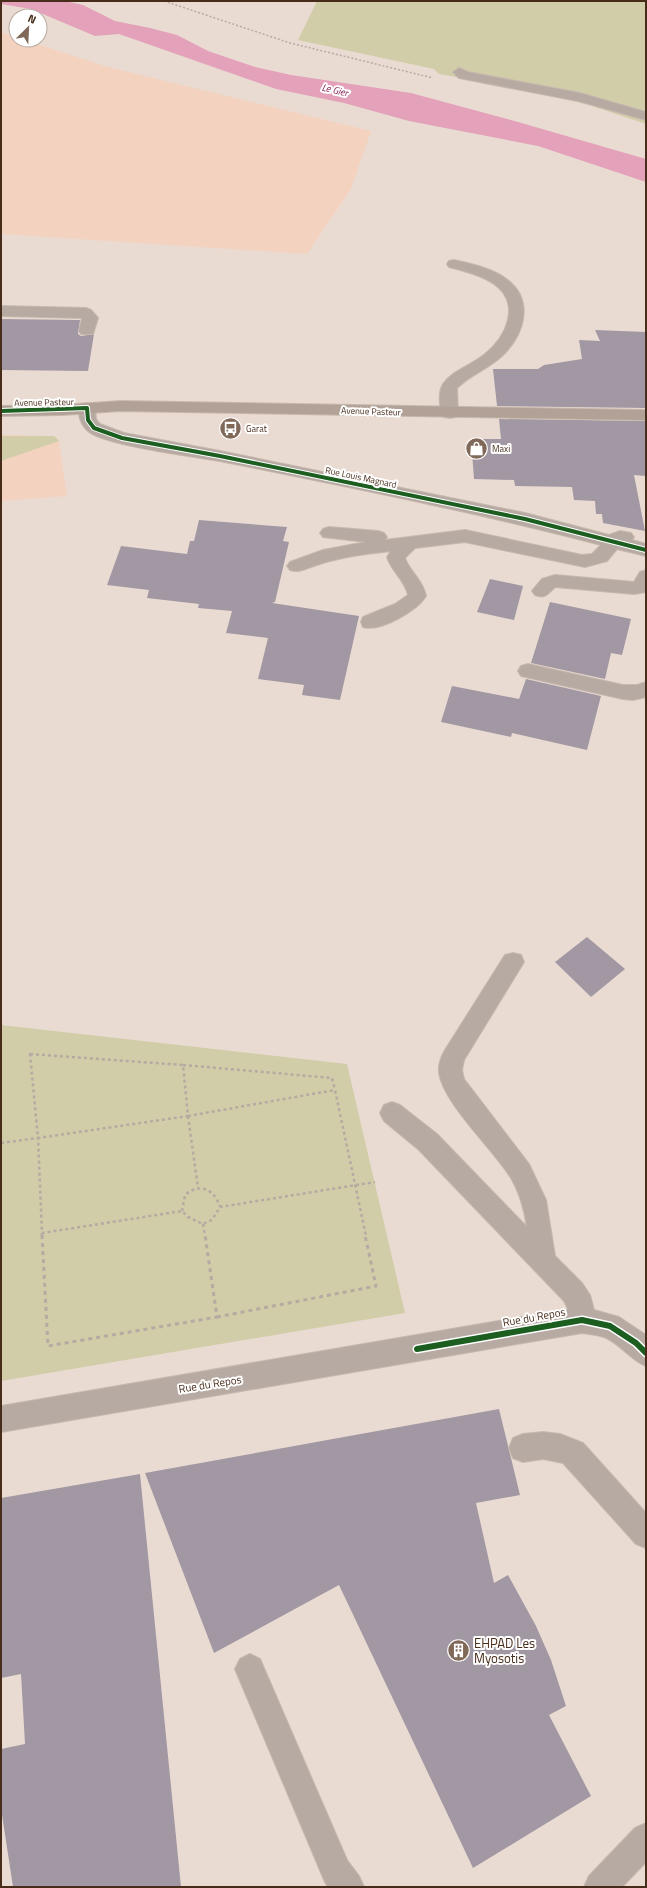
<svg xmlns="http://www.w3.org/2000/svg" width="647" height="1888" viewBox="0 0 647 1888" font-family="'Titillium Web',sans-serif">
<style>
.built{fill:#f3d2bf}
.green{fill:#d1cda8}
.water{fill:#e3a1ba}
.building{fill:#a298a3}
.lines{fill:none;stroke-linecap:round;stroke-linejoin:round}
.minor-casing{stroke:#c8b9af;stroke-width:2}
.major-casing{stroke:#c8b9af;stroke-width:2}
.path-far2{stroke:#b6aaa2;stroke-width:1.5;stroke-dasharray:2 2;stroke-linecap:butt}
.path-far1{stroke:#b6aaa2;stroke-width:2.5;stroke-dasharray:3 3;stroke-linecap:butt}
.path{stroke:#b6aaa2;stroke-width:3;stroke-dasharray:4 4;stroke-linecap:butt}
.minor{fill:#b6aaa2;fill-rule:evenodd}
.major{fill:#b1a196;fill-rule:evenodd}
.cycleway-far1-casing{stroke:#fff;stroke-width:6}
.cycleway-casing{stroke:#fff;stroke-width:9}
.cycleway-far1{stroke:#1b5e20;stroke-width:4}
.cycleway{stroke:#1b5e20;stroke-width:6}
.labels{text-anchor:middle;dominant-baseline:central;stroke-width:4;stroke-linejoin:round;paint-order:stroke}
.far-street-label{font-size:9px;fill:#482c1a;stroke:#fff}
.far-poi-label{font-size:9px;fill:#482c1a;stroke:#fff;text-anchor:start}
.far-water-label{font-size:10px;font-style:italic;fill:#872157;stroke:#fff}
.street-label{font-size:11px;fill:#482c1a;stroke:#fff}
.near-poi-label{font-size:13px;fill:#482c1a;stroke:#fff;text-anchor:start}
</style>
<rect width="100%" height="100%" fill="#eadbd2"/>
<g class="built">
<polygon points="1,32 16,37 16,40 25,40 108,67 371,131 351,189 307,254 1,234"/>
<polygon points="1,435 54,436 59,441 67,496 1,501"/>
</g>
<g class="green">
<polygon points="317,1 646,1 646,124 589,105 526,90 439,74 434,69 298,40"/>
<polygon points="1,436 54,436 59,441 1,461"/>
<polygon points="1,1025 347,1064 405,1313 1,1381"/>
</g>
<polygon class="water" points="1,1 65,1 83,5 115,21 150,28 177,35 208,51 255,67 291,75 411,93 518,122 646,159 646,182 538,146 409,121 344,103 276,89 119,34 95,36 31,9 1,4"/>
<g class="building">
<polygon points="1,319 80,320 78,334 81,336 94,334 88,371 1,370"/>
<polygon points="595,330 646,332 646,408 497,406 493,369 538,369 544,365 582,359 579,340 600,341"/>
<polygon points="499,419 646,421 646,476 634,475 645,531 603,523 602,514 596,514 595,501 574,500 572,487 515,486 514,480 474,479 471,439 501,439"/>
<polygon points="199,520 287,527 283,541 289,542 275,602 272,603 359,616 340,700 302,695 304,685 258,679 268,638 226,633 232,611 198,608 199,604 147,598 149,590 107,585 121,546 187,554 190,541 194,541"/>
<polygon points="490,579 523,586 514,620 477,612"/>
<polygon points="550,602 631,619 622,655 611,653 605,679 531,663"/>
<polygon points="526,679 601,696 587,750 512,733 511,737 441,722 452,686 519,699"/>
<polygon points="587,937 625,969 591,997 555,962"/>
<polygon points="499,1409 520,1495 476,1503 494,1583 508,1575 536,1626 551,1660 566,1706 549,1715 591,1796 473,1868 339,1585 214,1653 145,1473"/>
<polygon points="140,1474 181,1887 13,1887 1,1808 1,1749 25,1744 21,1674 1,1678 1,1498"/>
</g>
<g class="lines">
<defs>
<g id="minor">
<polygon points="459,68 468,72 580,93 646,112 646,120 578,101 459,78 453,72"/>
<path d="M454 260C471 264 491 268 505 278 535 299 525 334 502 356 488 369 470 375 457 388L458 413 456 417 450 418 444 417C439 409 438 392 443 384 453 370 472 365 485 354 506 337 522 304 494 284 481 275 464 271 449 267L447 264 449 261Z"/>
<polygon points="1,306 86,308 91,310 98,318 93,334 81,334 79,331 82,318 1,316"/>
<path d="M87 403 93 404 95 408 96 419 100 424 124 433 220 451 525 513 609 535 620 531 631 533 634 537 632 540 646 544V556L617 549 607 561 585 567 465 542 415 548 405 558C410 572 423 580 426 596 417 611 380 632 363 627L361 622 363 617 395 604 408 595C405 580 391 571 387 557L391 551C365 554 339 557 314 566 305 569 299 573 290 570L287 566 290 562 323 550 366 542 323 537 320 533 323 529 329 527 378 531 384 533 387 537 385 540 465 530 582 555 592 554 601 545C476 512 348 487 220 461 195 457 103 445 88 431 81 425 76 413 81 404Z"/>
<path d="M646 570V592L634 594 555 587C548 594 545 599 535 595L532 591 542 579 555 575 634 582 640 572Z"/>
<polygon points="528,664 623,685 637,685 646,682 646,697 633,700 623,699 521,676 518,671 521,666"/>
<path d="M513 953 521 955 524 962 464 1060 462 1070 464 1079 529 1164 546 1200 555 1256 582 1283 590 1295 594 1310 619 1317 646 1335V1366C630 1360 620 1343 604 1337 597 1335 589 1334 582 1333L1 1432V1406L568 1309 564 1301 419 1150 384 1121 380 1113 384 1105 392 1102 400 1105 437 1134 527 1227C524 1209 520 1193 511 1178 493 1149 444 1104 439 1073 438 1065 441 1057 445 1050L505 955Z"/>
<polygon points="543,1432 560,1434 583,1443 646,1513 646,1548 636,1544 563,1463 543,1459 523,1462 513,1458 509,1448 513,1438 523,1434"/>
<polygon points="250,1654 260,1659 347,1860 359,1876 364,1887 328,1887 325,1882 235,1669 240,1659"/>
<polygon points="646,1823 646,1862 622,1887 584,1887 589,1876 635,1828"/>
</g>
<polygon id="major" points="120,401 646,410 646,420 120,411 63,415 1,416 1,406 63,405"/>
</defs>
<use href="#minor" class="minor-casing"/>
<use href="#major" class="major-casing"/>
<polyline class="path-far2" points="164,1 290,43 433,78"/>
<g class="path-far1">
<polygon points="30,1054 183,1065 188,1116 38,1138"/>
<polyline points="183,1065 332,1078 335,1090"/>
<polyline points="188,1116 198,1188"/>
<polyline points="188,1116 335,1090 366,1236"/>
<polyline points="1,1143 38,1138 42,1233 182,1211 188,1217 203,1224 212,1220 220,1207 375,1182"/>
<path d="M182 1211 185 1195C200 1182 215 1190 220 1207"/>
<polyline points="203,1224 205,1236"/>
<polyline points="42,1233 42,1236"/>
</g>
<g class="path">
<polyline points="42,1235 48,1346 217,1317 205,1235"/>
<polyline points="217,1317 376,1286 365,1235"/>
</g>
<use href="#minor" class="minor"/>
<use href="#major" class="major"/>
<defs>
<polyline id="cycleway-far1" points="1,411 87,408 88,420 94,428 122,438 220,456 525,519 646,550"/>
<polyline id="cycleway" points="417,1349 582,1320 610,1326 636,1343 646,1353"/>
</defs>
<use href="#cycleway-far1" class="cycleway-far1-casing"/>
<use href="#cycleway" class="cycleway-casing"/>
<use href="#cycleway-far1" class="cycleway-far1"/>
<use href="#cycleway" class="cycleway"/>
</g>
<defs>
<symbol id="bus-disc" viewBox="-11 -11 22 22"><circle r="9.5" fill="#81695a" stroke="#fff"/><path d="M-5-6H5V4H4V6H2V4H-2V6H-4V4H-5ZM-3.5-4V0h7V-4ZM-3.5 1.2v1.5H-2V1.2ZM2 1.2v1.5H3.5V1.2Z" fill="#fff"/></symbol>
<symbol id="shop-disc" viewBox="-11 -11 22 22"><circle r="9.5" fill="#81695a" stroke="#fff"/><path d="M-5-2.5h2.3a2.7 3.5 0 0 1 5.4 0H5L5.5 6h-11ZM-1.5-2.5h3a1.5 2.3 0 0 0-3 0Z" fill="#fff"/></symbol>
<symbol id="building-disc" viewBox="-11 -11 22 22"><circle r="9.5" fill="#81695a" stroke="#fff"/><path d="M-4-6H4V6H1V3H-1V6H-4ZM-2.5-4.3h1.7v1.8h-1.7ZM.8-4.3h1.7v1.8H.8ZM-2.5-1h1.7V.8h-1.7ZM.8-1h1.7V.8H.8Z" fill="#fff"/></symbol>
</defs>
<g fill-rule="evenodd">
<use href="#bus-disc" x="218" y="416" width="25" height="25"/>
<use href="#shop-disc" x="464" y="436" width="25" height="25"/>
<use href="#building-disc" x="446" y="1638" width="25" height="25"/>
</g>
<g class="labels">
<g class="far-street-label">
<text transform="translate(44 402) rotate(-1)">Avenue Pasteur</text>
<text transform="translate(371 411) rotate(2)">Avenue Pasteur</text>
<text transform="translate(361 477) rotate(12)">Rue Louis Magnard</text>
</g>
<g class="far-poi-label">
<text x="246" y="428">Garat</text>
<text x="492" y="448">Maxi</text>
</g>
<g class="far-water-label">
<text transform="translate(335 90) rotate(13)">Le Gier</text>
</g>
<g class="street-label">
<text transform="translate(534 1317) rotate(-10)">Rue du Repos</text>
<text transform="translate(210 1384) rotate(-9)">Rue du Repos</text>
</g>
<g class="near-poi-label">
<text x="474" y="1643">EHPAD Les<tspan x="474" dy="15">Myosotis</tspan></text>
</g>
</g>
<rect width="647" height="1888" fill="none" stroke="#482c1a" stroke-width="4"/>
<g transform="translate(28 28) rotate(24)"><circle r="19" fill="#ffffff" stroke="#b6aba3"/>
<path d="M0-3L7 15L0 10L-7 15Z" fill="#81695a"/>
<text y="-6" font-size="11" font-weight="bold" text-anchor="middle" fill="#482c1a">N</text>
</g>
</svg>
